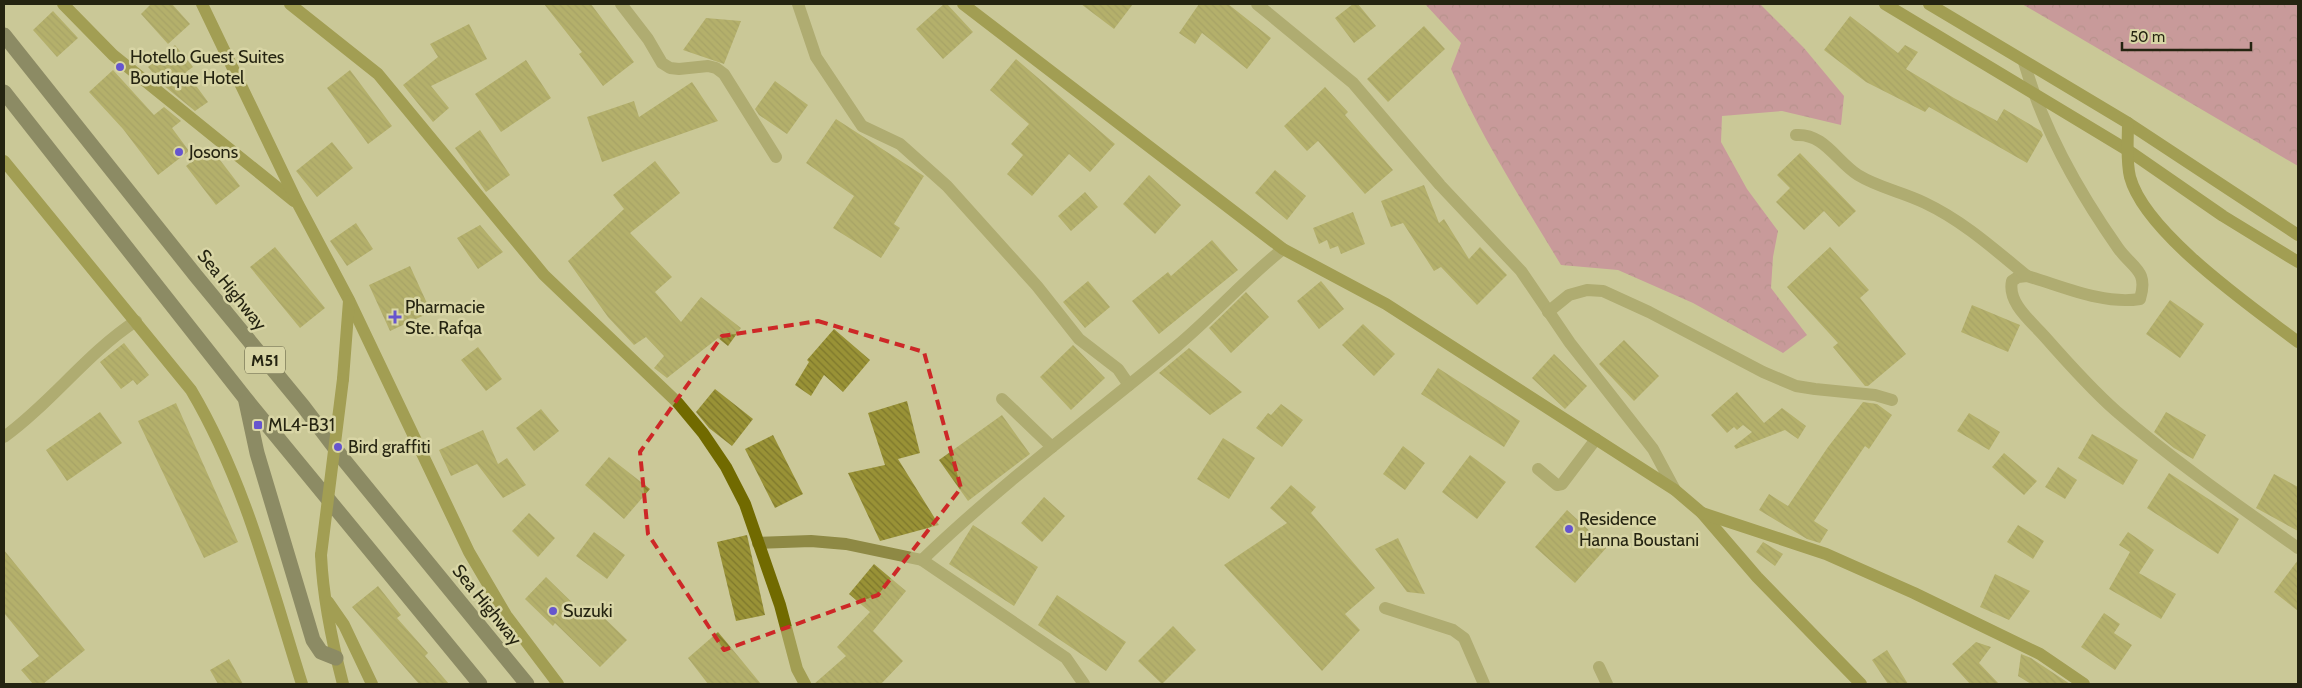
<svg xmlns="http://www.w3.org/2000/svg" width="2302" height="688" viewBox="0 0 2302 688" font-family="Cabin,sans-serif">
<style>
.forest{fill:url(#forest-crowns)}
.building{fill:url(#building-back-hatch)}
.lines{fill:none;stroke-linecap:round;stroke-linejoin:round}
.street{stroke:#8e8944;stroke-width:12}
.secondary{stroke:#716a00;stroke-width:12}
.highway{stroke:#424027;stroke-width:15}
.secondary-bridge{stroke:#716a00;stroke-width:12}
.marked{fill:none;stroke:#cd2827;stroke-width:4;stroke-dasharray:10 6;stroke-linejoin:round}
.poi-dot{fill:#6655ce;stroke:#d8d5a5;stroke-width:2}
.labels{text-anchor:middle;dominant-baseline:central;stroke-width:5;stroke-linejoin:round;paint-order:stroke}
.shield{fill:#d8d5a5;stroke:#5b593d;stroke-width:1}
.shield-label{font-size:16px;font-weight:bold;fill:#252411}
.poi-label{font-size:18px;fill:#252411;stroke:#d8d5a5;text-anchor:start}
.street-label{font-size:18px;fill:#252411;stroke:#d8d5a5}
</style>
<defs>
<pattern id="forest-crowns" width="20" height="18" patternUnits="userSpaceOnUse" patternTransform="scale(1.25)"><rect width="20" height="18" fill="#c5639e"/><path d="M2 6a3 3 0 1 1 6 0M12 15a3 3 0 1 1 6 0" fill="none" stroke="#a0517f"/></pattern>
<pattern id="building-back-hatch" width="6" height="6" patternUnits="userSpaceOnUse" patternTransform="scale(1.25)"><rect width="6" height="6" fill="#999236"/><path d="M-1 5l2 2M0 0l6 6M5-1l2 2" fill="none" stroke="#7d772c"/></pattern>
</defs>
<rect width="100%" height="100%" fill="#cbc898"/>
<g class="forest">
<path d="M1425 4H1760L1804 48 1844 96 1841 125 1782 111 1722 116 1721 142 1747 189 1778 231 1773 257 1771 288 1807 335 1783 353 1693 303 1618 270 1561 265C1522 201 1482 138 1451 69L1461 43Z"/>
<polygon points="2022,4 2298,4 2298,166"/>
</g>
<g class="building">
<polygon points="151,4 172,4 190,24 168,44 141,14"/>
<polygon points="544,4 591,4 634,62 603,86 579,54 582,52"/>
<polygon points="944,4 947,4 973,32 943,59 916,29"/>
<polygon points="1081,4 1133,4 1114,29"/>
<polygon points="1199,4 1228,4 1271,38 1247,69 1202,33 1195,44 1179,33"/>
<polygon points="1353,4 1358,4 1376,26 1354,43 1335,18"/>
<polygon points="53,11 78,38 57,57 33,30"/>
<polygon points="1850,16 1898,53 1905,45 1918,52 1906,69 1954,98 1997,121 2004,109 2041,131 2043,135 2027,163 1929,107 1925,112 1866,82 1824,50"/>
<polygon points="706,18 741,21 724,64 683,50"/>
<polygon points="469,24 487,59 431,86 449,108 433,122 403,85 438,57 430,44"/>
<polygon points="1424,26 1445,49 1388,102 1367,79"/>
<polygon points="175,45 193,67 186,72 208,102 195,111 163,85 148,67"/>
<polygon points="1016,59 1115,144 1090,172 1069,154 1032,196 1007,174 1023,155 1011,144 1029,124 990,90"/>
<polygon points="526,60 551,98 501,132 475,94"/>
<polygon points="113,70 154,115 164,107 181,121 172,128 189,151 158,175 123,129 89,92"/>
<polygon points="350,70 392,126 368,144 327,88"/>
<polygon points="775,81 808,105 787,134 759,115 755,109"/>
<polygon points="692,82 718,121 602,162 587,117 634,101 639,117"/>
<polygon points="1325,87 1348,112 1345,115 1393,170 1365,194 1318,141 1307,151 1284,126"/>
<polygon points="836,119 924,176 894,224 900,228 881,258 833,228 854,196 806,163"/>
<polygon points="480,130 510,175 486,192 455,148"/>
<polygon points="332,142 353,168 317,197 296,171"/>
<polygon points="210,147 240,186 216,205 186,166"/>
<polygon points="1800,153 1856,211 1839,227 1824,211 1804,230 1776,202 1790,188 1777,175"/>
<polygon points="655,161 680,193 630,233 672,277 655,292 681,322 701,297 741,328 728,346 718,338 667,378 654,368 664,356 646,337 634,345 608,317 568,261 624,209 613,195"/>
<polygon points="1275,170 1306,196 1287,220 1255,193"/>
<polygon points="1149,175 1181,205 1155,234 1123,204"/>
<polygon points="1424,185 1439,223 1444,219 1469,259 1480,247 1507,275 1477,305 1441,267 1434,271 1403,223 1391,227 1381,201"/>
<polygon points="1085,192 1098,207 1071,231 1058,216"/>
<polygon points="1353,212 1365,244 1341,254 1338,246 1330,249 1327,240 1319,244 1313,228"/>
<polygon points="356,223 373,249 347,266 330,241"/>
<polygon points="480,225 503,252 478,269 457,238"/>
<polygon points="1212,240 1238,270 1159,334 1132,301 1168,272 1171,276"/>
<polygon points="275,247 325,308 300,328 250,267"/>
<polygon points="1830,247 1869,290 1860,298 1906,354 1868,386 1865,386 1833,347 1838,343 1787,287"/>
<polygon points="410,266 431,312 390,331 369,285"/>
<polygon points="1088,281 1110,307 1085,328 1063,302"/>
<polygon points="1321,281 1344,309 1319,329 1297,301"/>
<polygon points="1246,292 1269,317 1231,353 1209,328"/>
<polygon points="2170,300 2204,324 2180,358 2146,334"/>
<polygon points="1972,305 2020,325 2008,352 1961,332"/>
<polygon points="1363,324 1395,354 1374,376 1342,345"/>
<polygon points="834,329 870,360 843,392 824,375 811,396 795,385 809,362 807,360"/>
<polygon points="1624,340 1659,376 1634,401 1599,364"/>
<polygon points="124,343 149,375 137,385 133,380 121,389 100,362"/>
<polygon points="1073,345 1105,378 1071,410 1040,377"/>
<polygon points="478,347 502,379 486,391 461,360"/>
<polygon points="1189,348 1242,392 1210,415 1159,373"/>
<polygon points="1554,354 1587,386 1565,409 1532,378"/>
<polygon points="1438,368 1520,421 1504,447 1421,394"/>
<polygon points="715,389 753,419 732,446 709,428 696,412"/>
<polygon points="1737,392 1764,423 1782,408 1806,426 1798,439 1785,430 1736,449 1734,446 1752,432 1743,425 1737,430 1734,427 1727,433 1711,415"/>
<polygon points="907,401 920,453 898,459 939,525 880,541 848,473 885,465 868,413"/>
<polygon points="1863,402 1877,404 1892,415 1869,449 1865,446 1814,521 1828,530 1820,543 1807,539 1759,510 1769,494 1788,506 1828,447"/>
<polygon points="176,403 238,542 204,558 138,421"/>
<polygon points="1281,404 1303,420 1282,447 1256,428 1268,413 1271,415"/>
<polygon points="541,409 559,431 534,451 516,428"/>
<polygon points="100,412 122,443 67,481 46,450"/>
<polygon points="2166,412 2206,435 2193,459 2174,448 2154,432"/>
<polygon points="1969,413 2000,432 1989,450 1957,431"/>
<polygon points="1002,415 1030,454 968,501 939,460"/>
<polygon points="483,430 498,464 507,458 526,485 503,498 477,464 451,476 439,450"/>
<polygon points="2092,434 2138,460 2123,485 2078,458"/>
<polygon points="773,435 803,494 775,508 745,449"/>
<polygon points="1223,438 1255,458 1229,499 1197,479"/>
<polygon points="1403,446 1425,463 1405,490 1383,474"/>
<polygon points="2004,453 2037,481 2024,495 1992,467"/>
<polygon points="1470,455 1506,482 1477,519 1442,492"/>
<polygon points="609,457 650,489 624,519 585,485"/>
<polygon points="2058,467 2077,480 2065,499 2045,487"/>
<polygon points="2169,473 2239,519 2218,554 2147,508"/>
<polygon points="2274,474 2298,487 2298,531 2256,508"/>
<polygon points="1291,485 1316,507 1311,513 1375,588 1345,614 1360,630 1322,671 1224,565 1287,523 1270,508"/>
<polygon points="1044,497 1065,516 1042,542 1021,523"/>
<polygon points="1567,510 1607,547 1575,583 1535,547"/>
<polygon points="529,513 555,538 538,557 512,531"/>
<polygon points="973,525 1038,567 1014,606 949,564"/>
<polygon points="2018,525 2044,541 2033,559 2007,542"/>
<polygon points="594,532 625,555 607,579 576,556"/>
<polygon points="2128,532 2154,550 2139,573 2176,594 2161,619 2109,589 2130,552 2119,545"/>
<polygon points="747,535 765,615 736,621 717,542"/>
<polygon points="1398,538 1425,594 1407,592 1375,549"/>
<polygon points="1763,542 1783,554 1775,566 1756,552"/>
<polygon points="4,550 85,650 43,684 33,684 21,670 39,656 4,613"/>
<polygon points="2298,560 2298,611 2274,592"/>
<polygon points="874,564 906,591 873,631 903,661 881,684 814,684 846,656 837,647 870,612 849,594"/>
<polygon points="1995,574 2030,591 2009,620 1980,607"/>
<polygon points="546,577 586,616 594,608 627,640 600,667 555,623 553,626 525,599"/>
<polygon points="378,586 401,615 397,618 428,653 425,656 449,684 419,684 352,607"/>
<polygon points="1057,595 1126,642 1106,671 1038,625"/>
<polygon points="2104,613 2120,624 2114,633 2132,645 2115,670 2081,647"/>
<polygon points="1173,626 1196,650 1162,684 1138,661"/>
<polygon points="718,632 738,656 761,684 708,684 688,658"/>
<polygon points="1976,642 1991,647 1979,663 1999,684 1970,684 1952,664"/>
<polygon points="1887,650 1908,684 1888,684 1872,660"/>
<polygon points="2021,654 2031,658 2070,684 2031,684 2018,676"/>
<polygon points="229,659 243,684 218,684 210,670"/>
</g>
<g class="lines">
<g class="street">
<polyline points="621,4 648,39 662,63 670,68 679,69 708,66 716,68 724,74 776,157"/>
<polyline points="798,4 816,57 862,126 900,144 947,186 1037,286 1079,339 1118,369 1129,385"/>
<polyline points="1257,4 1353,83 1440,185 1521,271 1570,343 1653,449 1675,490"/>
<path d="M2024 62C2043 129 2078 191 2118 248 2132 268 2149 270 2140 299 2103 305 2062 286 2027 276L2018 277 2012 281C2007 303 2032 322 2045 337 2067 362 2091 389 2116 411 2174 461 2236 504 2298 548"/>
<path d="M1796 135C1824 133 1837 162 1858 175 1879 188 1903 192 1925 203 1963 221 1994 249 2027 276"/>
<polyline points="1548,312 1569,295 1587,290 1603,291 1649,312 1763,372 1796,386 1815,389 1875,395 1892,400"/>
<polyline points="1002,399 1052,447"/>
<path d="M4 437C52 402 87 353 136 321"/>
<polyline points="1538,469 1557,485 1562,484 1596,439"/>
<polyline points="758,543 811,541 846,544 922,560 1066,658 1084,684"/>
<path d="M922 560C1002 483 1091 417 1177 346 1214 315 1245 279 1283 249"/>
<polyline points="1385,608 1453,630 1464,638 1484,684"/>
<polyline points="1599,667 1607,684"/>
</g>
<g class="secondary">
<polyline points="63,4 113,55 294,201"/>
<polyline points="202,4 298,204 349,300 469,552 506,615 558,684"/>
<polyline points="290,4 378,74 544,275 678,403 703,433 726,467 745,504 780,605 797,669 805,684"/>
<polyline points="963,4 1283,249 1386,304 1675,490 1702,513 1757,577 1861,684"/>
<polyline points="1885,4 2129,151 2223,216 2298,262"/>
<polyline points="1929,4 2128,123 2298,235"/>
<path d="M2128 123C2128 140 2126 161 2130 177 2145 233 2252 307 2298 342"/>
<path d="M4 161 191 390C245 481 270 583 302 684"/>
<polyline points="343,379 349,301"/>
<polyline points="1702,513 1826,554 1914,593 2040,654 2084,684"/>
<path d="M321 555C323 599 332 642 343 684"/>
<polyline points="328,602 344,625 372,684"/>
</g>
<g class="highway">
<polyline points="4,35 196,276 303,406 344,460 527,684"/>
<polyline points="4,92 245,398 480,684"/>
<polyline points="246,402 257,453 313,640 321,652 336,658"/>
</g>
<polyline class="secondary-bridge" points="321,555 343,379"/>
</g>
<path d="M0 0H2302V688H0ZM818 321 924 352 961 488 878 595 724 650 648 534 640 452 722 336Z" fill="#cbc898" fill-opacity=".55" fill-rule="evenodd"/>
<path class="marked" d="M818 321 924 352 961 488 878 595 724 650 648 534 640 452 722 336Z"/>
<g class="poi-dot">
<circle cx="120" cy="67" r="5"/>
<circle cx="179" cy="152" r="5"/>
<path d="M392.5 309.5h5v5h5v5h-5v5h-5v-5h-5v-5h5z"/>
<rect x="253" y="420" width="10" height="10" rx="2.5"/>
<circle cx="338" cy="447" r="5"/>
<circle cx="1569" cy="529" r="5"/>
<circle cx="553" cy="611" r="5"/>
</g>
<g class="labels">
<rect class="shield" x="245" y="346.5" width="40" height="27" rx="4"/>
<g class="shield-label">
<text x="265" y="360">M51</text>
</g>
<g class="poi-label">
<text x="130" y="57">Hotello Guest Suites<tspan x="130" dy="21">Boutique Hotel</tspan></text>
<text x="189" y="152">Josons</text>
<text x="405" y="307">Pharmacie<tspan x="405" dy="21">Ste. Rafqa</tspan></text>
<text x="268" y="425">ML4-B31</text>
<text x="348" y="447">Bird graffiti</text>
<text x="1579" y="519">Residence<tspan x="1579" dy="21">Hanna Boustani</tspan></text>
<text x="563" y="611">Suzuki</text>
</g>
<g class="street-label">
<text transform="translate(232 290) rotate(51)">Sea Highway</text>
<text transform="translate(487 605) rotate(51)">Sea Highway</text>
</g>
</g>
<rect width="2302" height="688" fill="none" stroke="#252411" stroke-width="10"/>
<path d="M2122 42v8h129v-8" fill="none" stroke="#252411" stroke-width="2.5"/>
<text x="2130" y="42" font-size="15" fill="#252411" stroke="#d8d5a5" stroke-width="4" paint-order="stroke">50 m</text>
</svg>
